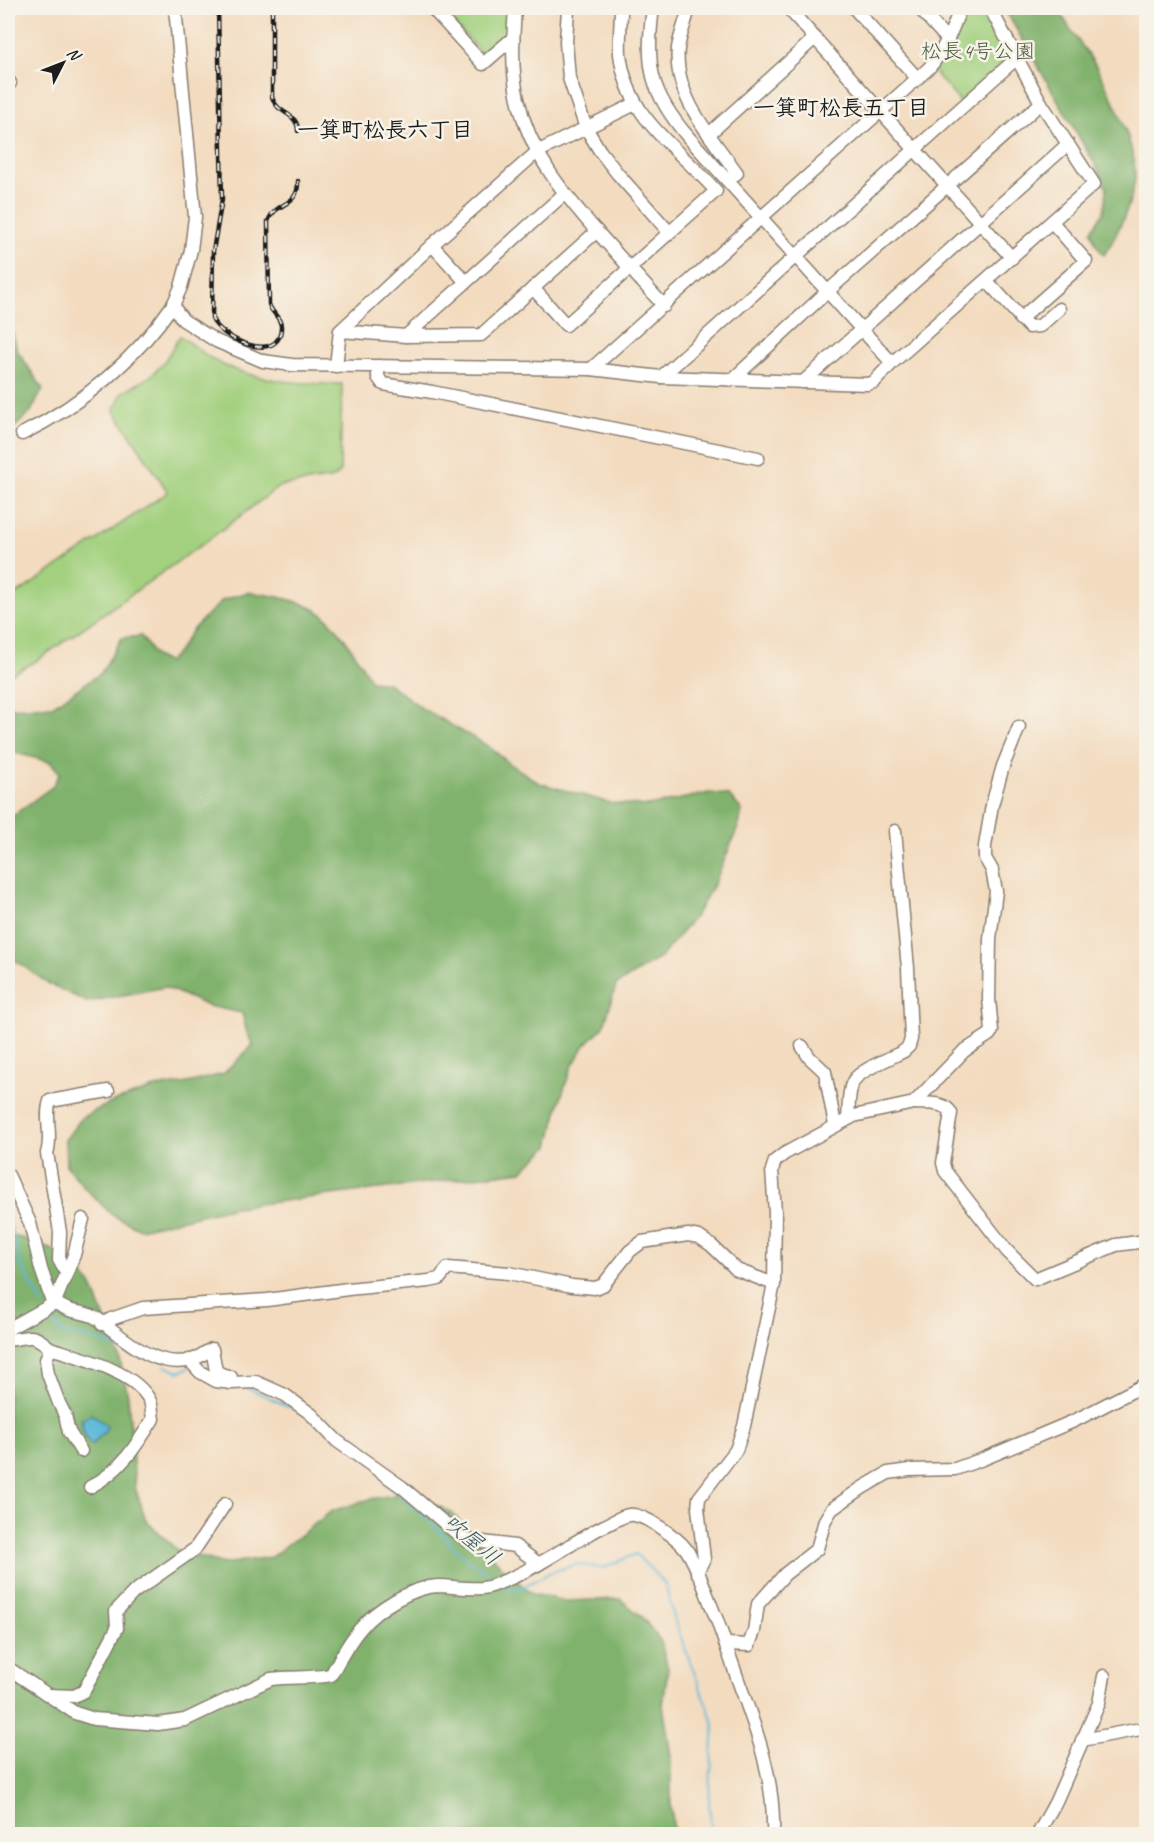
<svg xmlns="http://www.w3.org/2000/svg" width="1154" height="1842" viewBox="0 0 1154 1842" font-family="Caveat,'Klee One',sans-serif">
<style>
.green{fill:#a2d07e;stroke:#5f764d;stroke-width:1.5}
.forest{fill:#81b26d;stroke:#4e6744;stroke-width:1.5}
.water{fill:#5ab8d8;stroke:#3b6a7a;stroke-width:1.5}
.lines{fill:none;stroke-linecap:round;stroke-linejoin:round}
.stream{stroke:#5ab8d8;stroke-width:2}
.minor-casing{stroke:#887c6e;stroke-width:15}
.minor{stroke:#fff;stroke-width:12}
.rail-casing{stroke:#1c1c1c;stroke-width:4.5}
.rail{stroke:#f7f3e8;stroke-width:2;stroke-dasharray:7;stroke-linecap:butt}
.labels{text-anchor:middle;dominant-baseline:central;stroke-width:5;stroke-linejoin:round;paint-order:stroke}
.park-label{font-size:21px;fill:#4b5b3e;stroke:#f7f3e8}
.neighbourhood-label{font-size:22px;font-weight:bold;fill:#1c1c1c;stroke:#f7f3e8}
.water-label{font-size:22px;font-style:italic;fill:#355a67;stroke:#f7f3e8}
</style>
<rect width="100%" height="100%" fill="#f7f3e8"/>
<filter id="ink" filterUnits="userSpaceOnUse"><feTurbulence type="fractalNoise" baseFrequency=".0167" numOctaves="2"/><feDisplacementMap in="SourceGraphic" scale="12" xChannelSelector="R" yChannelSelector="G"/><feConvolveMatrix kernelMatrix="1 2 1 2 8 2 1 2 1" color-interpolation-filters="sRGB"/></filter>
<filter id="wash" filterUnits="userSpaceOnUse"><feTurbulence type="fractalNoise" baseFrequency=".008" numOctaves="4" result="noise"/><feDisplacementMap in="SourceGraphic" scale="24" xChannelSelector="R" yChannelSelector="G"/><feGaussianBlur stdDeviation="1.35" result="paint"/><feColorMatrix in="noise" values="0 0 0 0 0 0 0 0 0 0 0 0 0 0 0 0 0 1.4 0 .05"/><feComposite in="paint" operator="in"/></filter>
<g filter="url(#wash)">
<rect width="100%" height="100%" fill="#f3dbbf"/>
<g class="green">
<polygon points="440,8 512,8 510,36 489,55 482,54"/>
<polygon points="962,8 988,8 1015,57 962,104 931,69"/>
<path d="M180 336C193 345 208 358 223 365 261 382 301 384 342 384L340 472 334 478 280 486 207 541 36 661 8 676V600L168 492 114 410 122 393 151 376 164 362Z"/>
</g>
<g class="forest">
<path d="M1004 8H1059C1067 30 1087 49 1098 70 1113 98 1137 146 1135 178 1133 201 1117 236 1104 255L1096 245 1091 231 1103 213 1107 189 1099 171Z"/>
<polygon points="8,313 17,350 43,389 30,413 8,433"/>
<path d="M248 592C270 595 296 599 316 610 337 622 359 660 371 681L388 683 423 709 488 746 513 766 539 783 610 803 649 806 709 793 728 795 742 810 739 825 715 882 695 916 661 957 616 985 604 1026 585 1045 571 1068 559 1104 549 1146 522 1171 235 1207 140 1229 112 1215 84 1187 66 1165 65 1140 82 1117 113 1102 154 1088 188 1083 223 1074 253 1045 247 1033 242 1013 208 1006 165 987 87 1002 49 984 12 958 8 949V819L52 787 60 773 50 762 8 751V708L52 706 101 673 122 638 141 636 155 656 167 662 177 653 193 629 223 600Z"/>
<polygon points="8,1236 22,1238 65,1255 92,1286 119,1355 128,1396 135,1487 146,1521 177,1550 224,1564 271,1557 332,1511 370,1499 407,1493 451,1512 506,1571 532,1594 566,1601 620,1599 641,1616 660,1640 668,1668 663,1705 671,1756 671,1806 674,1834 8,1834"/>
</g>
<path class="water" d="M92 1414 107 1426 105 1431 92 1445C85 1439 81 1429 82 1419Z"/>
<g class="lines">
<g class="stream">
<polyline points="8,1220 10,1223 19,1262 43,1305"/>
<polyline points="47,1312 61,1333 96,1340 135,1354"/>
<polyline points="198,1363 210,1370"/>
<polyline points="165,1366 179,1372 190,1367"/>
<polyline points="248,1388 294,1409"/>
<polyline points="385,1482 435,1526 460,1554 495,1578"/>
<polyline points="505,1585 510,1590 521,1588 549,1573 576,1564 603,1568 636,1554 665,1584 676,1625 714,1724 709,1803 712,1834"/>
</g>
</g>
</g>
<g filter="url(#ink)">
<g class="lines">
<defs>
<g id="minor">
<polyline points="175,8 195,217 191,250 181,287 174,303 175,309 183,320 216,341 263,361 292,365 591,369 661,377 868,384 874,382 892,363 1094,184 1041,103 990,8"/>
<polyline points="432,8 483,64 513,38"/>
<path d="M515 8C513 38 511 69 518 99 530 154 563 193 599 234 621 258 642 282 664 306"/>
<polyline points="568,8 566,42 569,78 586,128 600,151 617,173 669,232"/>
<path d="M653 8C645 66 650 93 689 138L892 363"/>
<path d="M689 8C686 21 680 35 678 48 673 96 711 137 737 173L727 180"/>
<polyline points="788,8 1012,258"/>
<polyline points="854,8 917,78"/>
<polyline points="919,8 948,40"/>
<polyline points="8,80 10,83"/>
<polyline points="709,134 815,38"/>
<polyline points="432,245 465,281"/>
<polyline points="987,281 1029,327 1040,326 1059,309"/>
<path d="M533 288 566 325 716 191C676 145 628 121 620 54 619 39 621 23 621 8"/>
<polyline points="1020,319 1086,261 1052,222"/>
<polyline points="340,331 406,336 481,335 597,231"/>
<polyline points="406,336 564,194"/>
<polyline points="336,366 340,331 432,245 537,152 635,104"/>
<polyline points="378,366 378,377 383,384 432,392 758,458"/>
<path d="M591 369 929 68C944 50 953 30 960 8"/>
<polyline points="661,377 1018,57"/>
<polyline points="732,380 828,291 1041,103"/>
<polyline points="803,382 1068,144"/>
<path d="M22 434C83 404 136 359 174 303"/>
<polyline points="802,1046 809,1057 825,1072 835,1125"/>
<path d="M914 1103C927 1104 944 1101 951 1113L943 1163 945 1171 1007 1251 1035 1279 1116 1245 1146 1241"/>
<path d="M848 1119C849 1108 848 1089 854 1080 862 1069 891 1058 904 1051L909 1046 911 1039 908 968 895 831"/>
<polyline points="8,1175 30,1223 41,1269 53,1304 8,1329"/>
<path d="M66 1272 59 1260 60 1232 47 1153C53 1135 44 1118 50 1101L108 1091"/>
<path d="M55 1302C70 1315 85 1310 98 1319 124 1338 155 1370 192 1360 199 1358 205 1352 212 1349L216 1371 221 1374 231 1377"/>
<polyline points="53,1304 55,1302 74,1255 83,1219"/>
<polyline points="102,1324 111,1319 143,1308 267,1300 348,1289 429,1281 439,1279 448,1268 509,1273 572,1286 595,1288 603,1285 630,1251 642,1242 688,1235 699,1237 711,1245 737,1270 774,1284"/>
<path d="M8 1340C31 1338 30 1331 50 1348L46 1360 48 1374 59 1403 65 1415 69 1432 81 1451"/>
<path d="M50 1348C79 1357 135 1371 150 1401 152 1406 152 1414 153 1419 135 1448 120 1471 90 1487"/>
<polyline points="189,1360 200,1372 216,1381 231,1383 256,1382 285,1395 311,1414 337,1441 402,1487 455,1532 467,1540 515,1546 539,1564"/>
<polyline points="697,1572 704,1559 698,1508 699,1498 736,1450 744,1426 774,1284 775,1212 772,1170 775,1161 784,1154 854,1116 914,1103 964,1051 989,1035 992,1031 989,999 990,939 996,891 992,870 985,858 985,846 992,805 1003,766 1019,727"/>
<polyline points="726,1644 749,1645 754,1631 758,1604 785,1574 817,1549 825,1520 832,1509 862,1488 888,1473 909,1470 955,1469 983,1459 1074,1421 1146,1384"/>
<path d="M8 1668 75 1713 94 1719 158 1724 185 1720 271 1679C291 1676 310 1679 331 1675 340 1659 348 1643 360 1629 376 1609 412 1587 438 1586 454 1586 471 1591 488 1587 493 1586 499 1583 504 1581 540 1567 570 1543 604 1526 612 1523 621 1516 629 1515 643 1513 678 1538 686 1549 700 1570 707 1597 717 1620 724 1640 731 1660 738 1680 757 1731 775 1780 773 1834"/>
<polyline points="48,1695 74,1696 84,1691 117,1628 116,1611 134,1592 195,1549 225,1504"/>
<polyline points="1082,1740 1146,1728"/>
<polyline points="1038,1834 1056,1801 1099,1703 1104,1676"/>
</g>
</defs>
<use href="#minor" class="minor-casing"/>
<use href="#minor" class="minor"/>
<defs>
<g id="rail">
<path d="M218 8 222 199 213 251 212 318C219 339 280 365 281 328 282 318 271 313 269 304L268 221C276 201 299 207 298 181"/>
<path d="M272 8V97C277 115 298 112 298 131"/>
</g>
</defs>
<use href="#rail" class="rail-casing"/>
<use href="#rail" class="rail"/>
</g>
</g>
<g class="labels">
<g class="park-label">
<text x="978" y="51">松長4号公園</text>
</g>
<g class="neighbourhood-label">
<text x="841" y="108">一箕町松長五丁目</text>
<text x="385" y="130">一箕町松長六丁目</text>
</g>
<g class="water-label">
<text transform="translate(472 1540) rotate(40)">吹屋川</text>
</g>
</g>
<rect width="1154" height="1842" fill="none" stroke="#f7f3e8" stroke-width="30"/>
<g transform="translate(63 63) rotate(48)" stroke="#f7f3e8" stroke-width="4.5" paint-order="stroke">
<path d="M0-4.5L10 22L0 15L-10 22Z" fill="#1c1c1c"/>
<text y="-9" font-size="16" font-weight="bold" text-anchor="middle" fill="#1c1c1c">N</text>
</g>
</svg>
